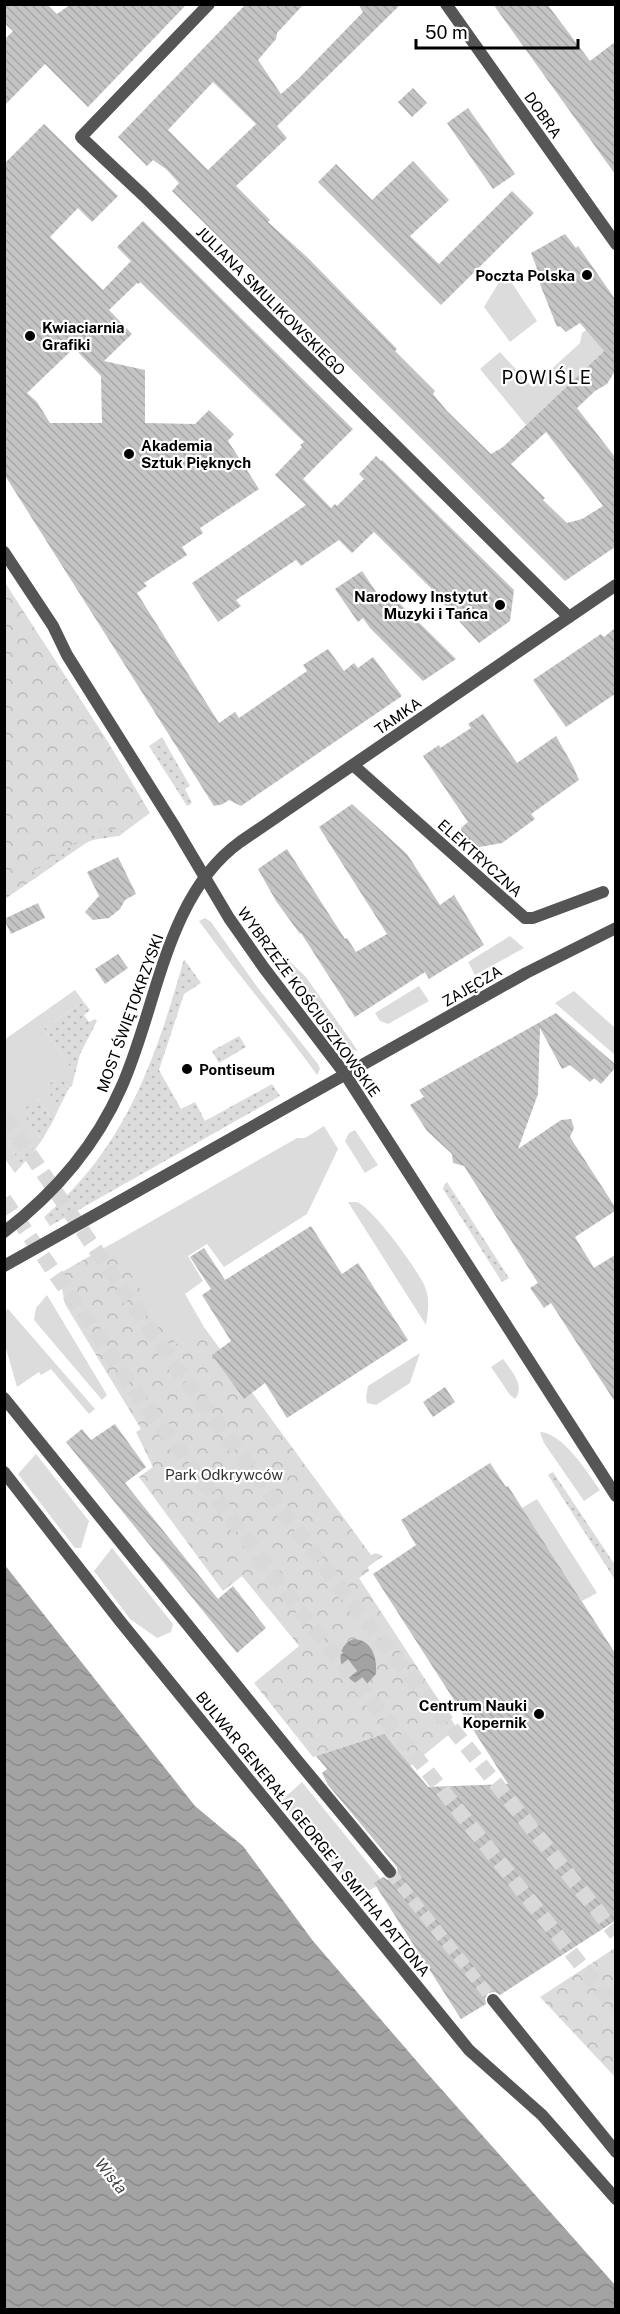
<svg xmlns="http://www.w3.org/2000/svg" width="620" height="2314" viewBox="0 0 620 2314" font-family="'Public Sans',sans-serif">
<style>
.grass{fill:#dcdcdc}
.forest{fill:url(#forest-crowns)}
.garden{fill:url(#garden-dots)}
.water{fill:url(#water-waves)}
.building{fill:url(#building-back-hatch);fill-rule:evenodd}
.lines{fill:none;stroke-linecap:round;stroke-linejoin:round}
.minor-tunnel{stroke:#d9d9d9;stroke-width:12;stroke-dasharray:12 6;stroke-linecap:butt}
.primary-tunnel{stroke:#d9d9d9;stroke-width:15;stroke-dasharray:15 8;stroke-linecap:butt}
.pedestrian{stroke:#555;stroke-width:12}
.minor{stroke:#555;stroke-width:12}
.tertiary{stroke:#555;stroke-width:12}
.poi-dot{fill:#000;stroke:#fff;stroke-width:2}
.labels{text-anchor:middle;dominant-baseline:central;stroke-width:4.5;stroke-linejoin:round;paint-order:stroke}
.street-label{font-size:15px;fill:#000;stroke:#fff}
.poi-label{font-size:15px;font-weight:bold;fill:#000;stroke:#fff;text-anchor:end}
.park-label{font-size:15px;fill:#333;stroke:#fff}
.water-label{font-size:16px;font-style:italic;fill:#444;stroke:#fff}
.quarter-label{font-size:18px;letter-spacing:1.5px;fill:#000;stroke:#fff}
</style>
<defs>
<pattern id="forest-crowns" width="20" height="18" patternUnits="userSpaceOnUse" patternTransform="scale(1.5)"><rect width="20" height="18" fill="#dcdcdc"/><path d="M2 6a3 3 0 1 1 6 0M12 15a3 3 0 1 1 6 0" fill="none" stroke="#bbb"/></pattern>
<pattern id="garden-dots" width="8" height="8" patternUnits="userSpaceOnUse" patternTransform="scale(1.5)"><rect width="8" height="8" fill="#dcdcdc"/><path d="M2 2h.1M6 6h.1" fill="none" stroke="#bbb" stroke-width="1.8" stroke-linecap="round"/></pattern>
<pattern id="water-waves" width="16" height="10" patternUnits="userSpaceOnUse" patternTransform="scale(1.5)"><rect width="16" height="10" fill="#a3a3a3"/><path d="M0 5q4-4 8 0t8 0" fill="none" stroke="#8b8b8b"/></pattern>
<pattern id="building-back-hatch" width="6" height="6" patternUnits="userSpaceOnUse" patternTransform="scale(1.5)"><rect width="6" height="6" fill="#c4c4c4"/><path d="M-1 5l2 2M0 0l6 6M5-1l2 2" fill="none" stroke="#a7a7a7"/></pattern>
</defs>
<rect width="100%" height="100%" fill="#fff"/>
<g class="grass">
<polygon points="506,278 510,280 537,321 510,342 484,307 501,279"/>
<polygon points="590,327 604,351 526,425 480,369 500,352 532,387 580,343 582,333"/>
<path d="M205 918 211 922 258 988 318 1064 320 1069 317 1075C279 1022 236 973 199 921Z"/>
<polygon points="510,936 524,948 475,975 468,962"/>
<polygon points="288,960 306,977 358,1051 350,1049 283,966 283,962"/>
<polygon points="419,986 429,1001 388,1024 380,1021 375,1013"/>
<polygon points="75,990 83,1001 44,1029 75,1074 72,1086 69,1088 60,1076 45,1087 59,1108 53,1121 38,1099 22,1111 42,1140 34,1151 21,1133 7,1143 22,1165 15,1173 5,1159 4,1040"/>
<polygon points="574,991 615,1028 615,1055 555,1003"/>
<polygon points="324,1126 338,1149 307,1214 224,1267 207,1244 188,1256 203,1281 185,1294 204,1327 175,1346 59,1274 297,1138 305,1138"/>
<polygon points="355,1130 378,1165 365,1173 345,1141 349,1133"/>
<path d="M348 1202C349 1202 356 1202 357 1202 372 1207 419 1271 425 1287 430 1299 428 1312 426 1325Z"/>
<polygon points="47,1295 107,1395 102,1400 34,1320 36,1308"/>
<polygon points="8,1309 95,1409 89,1414 51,1369 41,1375 39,1372 17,1387 5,1345 5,1311"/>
<polygon points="420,1353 410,1383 376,1405 367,1403 366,1397 368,1386"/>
<path d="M503 1359C511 1370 526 1386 515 1399L510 1395 491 1367Z"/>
<path d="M540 1432C563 1433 587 1472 600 1490L584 1501 544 1443Z"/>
<polygon points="36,1454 89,1521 81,1548 75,1548 18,1474"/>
<polygon points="537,1499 597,1593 582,1601 522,1508"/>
<polygon points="112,1548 173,1624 171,1632 157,1638 130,1619 94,1571"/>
<polygon points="302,1782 384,1883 357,1896 280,1802"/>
</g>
<g class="forest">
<polygon points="4,581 108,742 150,813 119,836 97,838 86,843 5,899"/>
<polygon points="111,1244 176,1344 204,1327 371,1555 376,1553 383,1556 368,1567 369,1571 359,1578 457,1728 408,1768 377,1736 313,1757 254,1683 299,1646 242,1576 223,1591 139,1477 153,1467 136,1432 141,1429 65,1304 59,1274"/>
<polygon points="615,1948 615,2077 540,1997"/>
</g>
<g class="garden">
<polygon points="162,737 190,786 185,789 192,803 187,806 149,746"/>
<path d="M120 828 123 832C113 840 98 837 86 842 68 852 51 867 34 879L30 873 81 839 92 833Z"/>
<path d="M184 959 201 983 184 994 159 1070 181 1109 195 1102 205 1121 272 1084 280 1096 50 1226 44 1217C126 1147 156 1058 184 959Z"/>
<polygon points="83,1001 90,1010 84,1015 89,1022 95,1019 97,1021 80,1054 75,1074 44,1029"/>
<polygon points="239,1036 246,1047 219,1063 212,1051"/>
<polygon points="60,1076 69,1088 59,1108 45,1087"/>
<polygon points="38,1099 53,1121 42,1140 21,1111"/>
<polygon points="21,1133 34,1151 22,1165 7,1143"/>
<polygon points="447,1182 509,1278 502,1282 443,1189 444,1185"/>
<polygon points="553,1472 615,1565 615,1580 548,1475"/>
</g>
<g class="water">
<polygon points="4,1564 195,1806 243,1846 313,1941 427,2073 615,2285 615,2309 5,2309"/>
<path d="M354 1639C373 1640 377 1659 376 1674L366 1685C342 1686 329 1647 354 1639Z"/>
</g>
<g class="building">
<polygon points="4,4 47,4 57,14 71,4 187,4 88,107 45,64 4,106 4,40 13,31 4,23"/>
<path d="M246 4H304L277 33 276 39 258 60 281 94 299 78 363 12 358 4H401L277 126 287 138 236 186 270 220 268 222 307 257 397 349 395 351 435 391 433 394 447 411 491 454 503 447 604 351 580 323 566 332 560 326 557 327 534 269 537 268 531 253 565 234 576 248 578 246 615 299V371L607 384 595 391 577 408 615 457V547L565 581 172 191 179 183 166 169 153 160 147 166 118 137ZM213 82 256 124 208 170 168 130ZM546 432 603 506 582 519 567 523 543 500 545 498 511 464Z"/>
<polygon points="493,4 547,4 590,61 615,42 615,174"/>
<polygon points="413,88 427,103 412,117 398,102"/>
<polygon points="468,108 515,174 493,189 447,123"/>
<path d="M44 124 118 196 92 222 78 208 50 237 103 290 131 261 117 247 143 221 353 429 303 479 331 508 335 504 337 506 364 479 359 474 376 456 381 461 382 460 514 590 510 621 479 643 440 600 442 599 374 532 352 553 339 540 301 566 296 560 236 600 241 606 218 622 192 583 306 505 275 475 302 447 300 445 304 442 140 282 139 284 137 283 109 310 132 334 104 361 145 370V423L195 424 209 410 234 434 228 441 259 489 200 528 203 533 182 547 187 555 144 583 147 586 137 593 219 723 235 712 239 718 307 671 303 665 328 649 344 671 354 663 358 668 373 657 402 696 241 806 229 800 223 804 214 806 4 474V164ZM74 348 101 376 102 423H50L37 402 27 393Z"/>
<polygon points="413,161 449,200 410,236 439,264 512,191 534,213 441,305 318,182 336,164 372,200"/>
<polygon points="362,571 385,605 394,598 456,659 423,681 370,628 363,618 358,622 335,589"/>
<polygon points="615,628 615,694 566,727 533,680 601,634 604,637"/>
<polygon points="483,714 517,763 556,736 573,766 579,780 531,814 535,819 502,843 474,848 463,840 461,828 468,822 423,756 439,745 440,748 471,728 468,724"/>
<polygon points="352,804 407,854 440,905 454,895 484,945 429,979 425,972 355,1017 301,933 300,934 276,901 258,869 287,849 345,939 347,938 356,952 387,934 319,827"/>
<polygon points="118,857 136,894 125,900 120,909 109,918 93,920 85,912 99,896 87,872"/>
<polygon points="38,903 45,918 11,934 4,919"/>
<polygon points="118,954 128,968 105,984 95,969"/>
<polygon points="556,1013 615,1064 615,1068 601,1084 594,1078 590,1082 570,1065 562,1069 540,1028 538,1094 518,1149 561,1120 571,1119 574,1128 570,1137 615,1207 615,1211 575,1237 594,1268 615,1255 615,1402 551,1303 544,1308 530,1288 538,1283 464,1166 453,1163 452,1154 427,1131 410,1105 424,1097 419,1090"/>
<polygon points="311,1226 342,1274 358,1263 408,1340 287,1418 265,1383 244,1399 212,1355 231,1341 202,1295 211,1289 190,1257 204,1248 225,1280"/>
<polygon points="445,1387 455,1402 433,1417 423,1402"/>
<polygon points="115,1424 146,1467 125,1483 218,1599 233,1586 266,1628 237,1653 66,1442 82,1429 91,1440"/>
<polygon points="490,1463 506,1487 508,1486 615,1653 615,1921 500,1995 495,1992 488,1993 485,1998 486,2004 461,2019 374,1883 383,1877 388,1880 395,1879 398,1874 397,1867 328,1785 322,1773 327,1769 316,1756 384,1734 428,1787 508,1784 373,1574 416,1545 401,1520"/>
</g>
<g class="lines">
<polyline class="minor-tunnel" points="390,1872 493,2000"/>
<g class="primary-tunnel">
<polyline points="4,1116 182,1376 341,1589 616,1934"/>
<polyline points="4,1199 143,1402 217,1500 305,1617 616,2009"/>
</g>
<polyline class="pedestrian" points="4,1472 120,1621 469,2050 542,2115 616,2199"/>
<g class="minor">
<polyline points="209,4 81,137 144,196 569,617"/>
<polyline points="4,552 53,626 67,655 175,827 229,918 264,968 345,1074 616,1496"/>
<polyline points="353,765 525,918 533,918 603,892"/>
<polyline points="4,1398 297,1760 390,1872"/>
<polyline points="493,2000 616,2152"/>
</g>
<g class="tertiary">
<polyline points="446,4 616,244"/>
<path d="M4 1232C55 1193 95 1147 121 1088 157 1009 165 896 240 842L616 585"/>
<polyline points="4,1266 526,973 616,928"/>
</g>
</g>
<g class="poi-dot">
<circle cx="587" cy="275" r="6"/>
<circle cx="30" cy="336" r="6"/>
<circle cx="129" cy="454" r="6"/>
<circle cx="500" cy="605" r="6"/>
<circle cx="187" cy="1069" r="6"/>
<circle cx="539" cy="1714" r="6"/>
</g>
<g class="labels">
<g class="street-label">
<text transform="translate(543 115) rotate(55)">DOBRA</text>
<text transform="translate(271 301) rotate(45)">JULIANA SMULIKOWSKIEGO</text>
<text transform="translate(398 716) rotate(-35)">TAMKA</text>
<text transform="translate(480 858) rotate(42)">ELEKTRYCZNA</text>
<text transform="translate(472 986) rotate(-30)">ZAJĘCZA</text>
<text transform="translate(309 1002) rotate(54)">WYBRZEŻE KOŚCIUSZKOWSKIE</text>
<text transform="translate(130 1013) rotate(-70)">MOST ŚWIĘTOKRZYSKI</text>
<text transform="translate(313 1834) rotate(51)">BULWAR GENERAŁA GEORGE'A SMITHA PATTONA</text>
</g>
<g class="poi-label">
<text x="575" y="275">Poczta Polska</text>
<text x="42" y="327" text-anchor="start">Kwiaciarnia<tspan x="42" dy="17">Grafiki</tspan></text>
<text x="141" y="445" text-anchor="start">Akademia<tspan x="141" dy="17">Sztuk Pięknych</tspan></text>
<text x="488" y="596">Narodowy Instytut<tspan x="488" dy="17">Muzyki i Tańca</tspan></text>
<text x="199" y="1069" text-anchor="start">Pontiseum</text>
<text x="527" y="1705">Centrum Nauki<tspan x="527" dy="17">Kopernik</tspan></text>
</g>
<g class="park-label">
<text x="224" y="1474">Park Odkrywców</text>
</g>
<g class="water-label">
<text transform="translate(111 2176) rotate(51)">Wisła</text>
</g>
<g class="quarter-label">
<text x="547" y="377">POWIŚLE</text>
</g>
</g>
<rect width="620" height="2314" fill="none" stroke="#000000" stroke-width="12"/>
<path d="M416 39v9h162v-9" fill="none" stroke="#000000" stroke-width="3"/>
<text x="425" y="39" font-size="18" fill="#000000" stroke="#ffffff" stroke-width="4.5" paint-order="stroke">50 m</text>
</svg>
